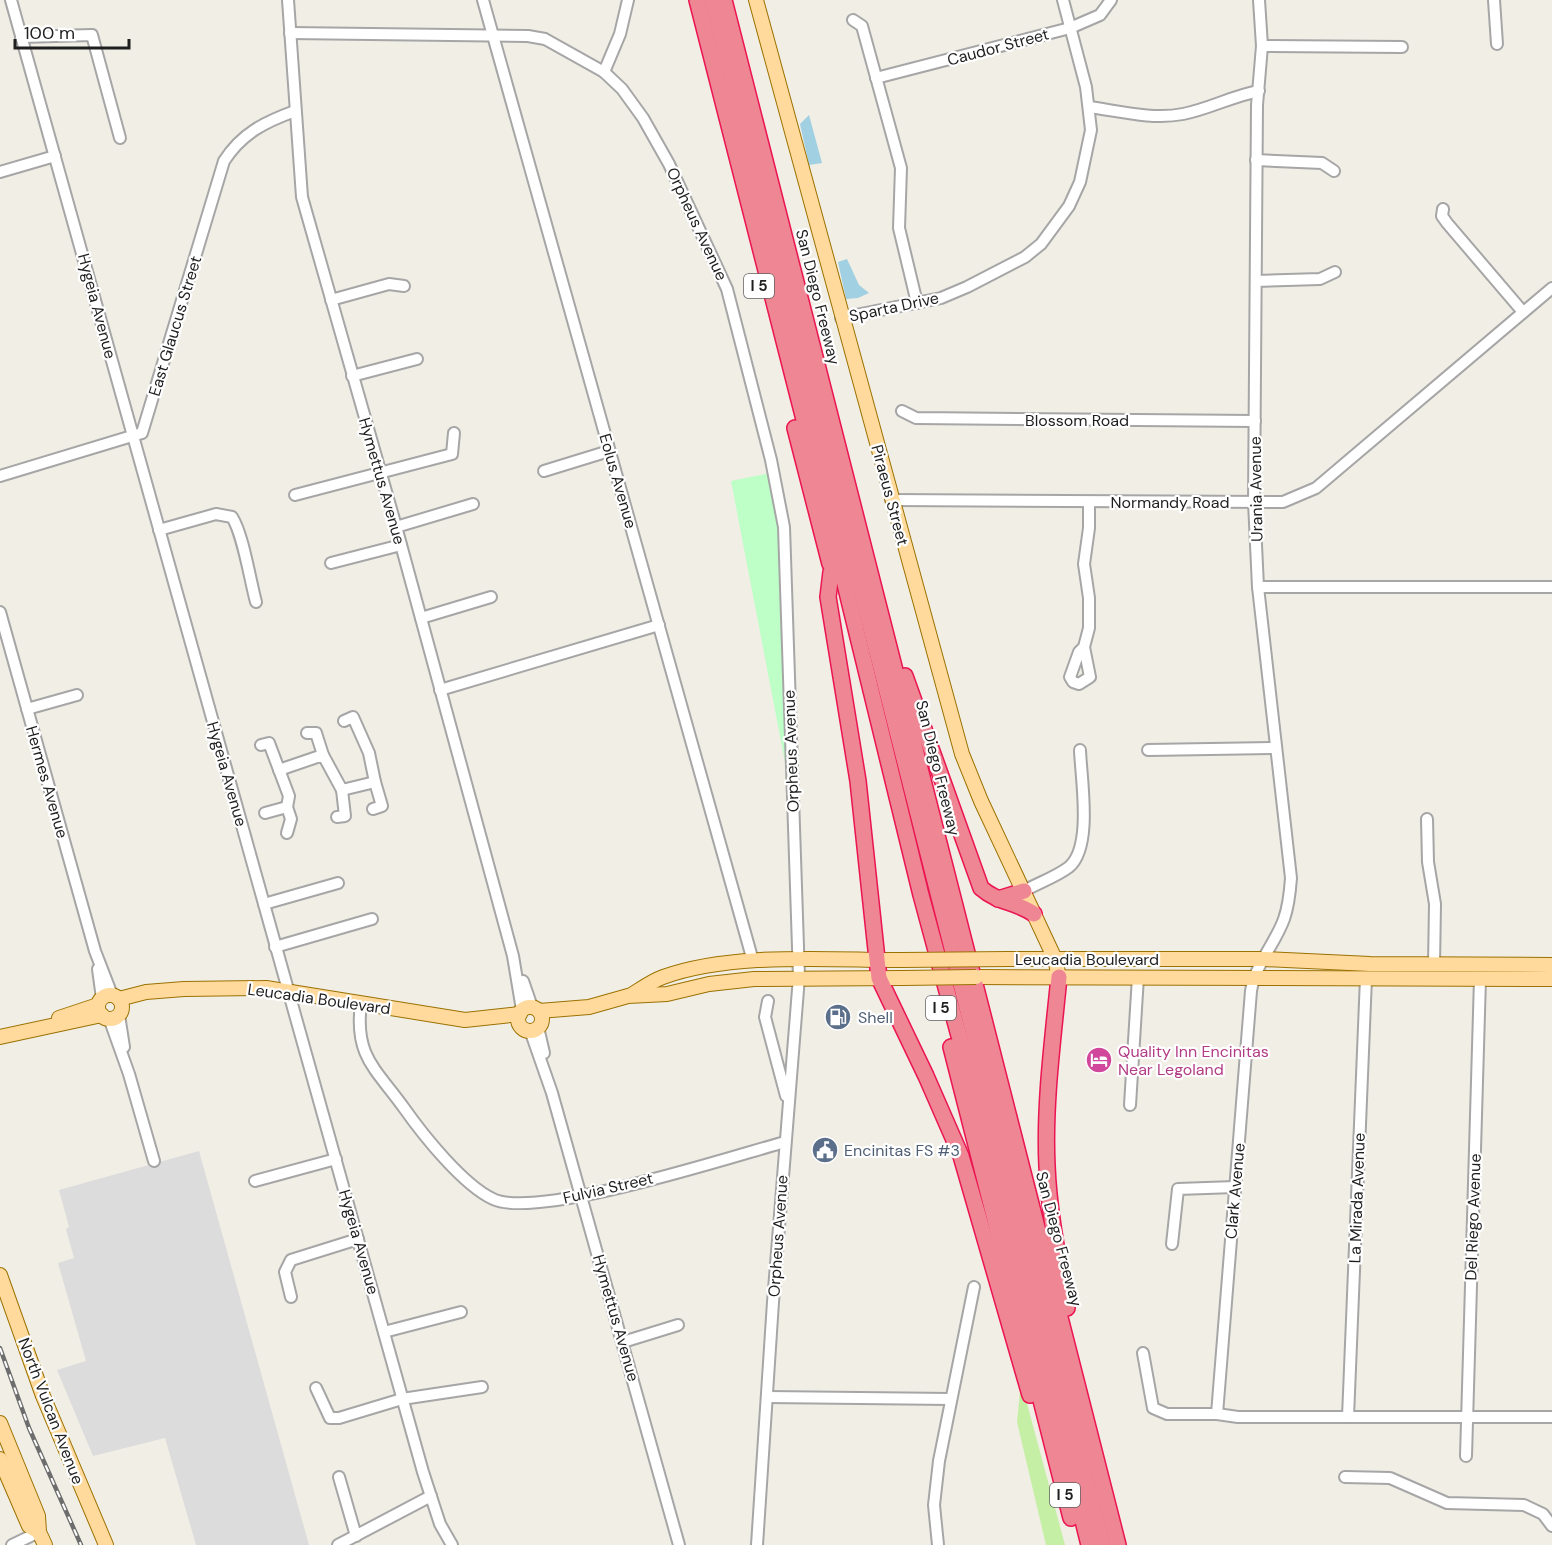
<svg xmlns="http://www.w3.org/2000/svg" width="1552" height="1545" viewBox="0 0 1552 1545" font-family="'DM Sans',sans-serif">
<style>
.residential{fill:#dddcdc}
.grass{fill:#c6efa6}
.park{fill:#befec7}
.water{fill:#a1d0e2}
.lines{fill:none;stroke-linecap:round;stroke-linejoin:round}
.minor-casing{stroke:#a6a6a6;stroke-width:14}
.major-casing{stroke:#9b7100;stroke-width:16}
.highway-casing{stroke:#eb1552;stroke-width:18}
.minor{stroke:#fff;stroke-width:10}
.major{stroke:#ffda9c;stroke-width:14}
.highway{stroke:#ef8693;stroke-width:15}
.rail-casing{stroke:#6d6d6d;stroke-width:4.5}
.rail{stroke:#fff;stroke-width:2;stroke-dasharray:7;stroke-linecap:butt}
.major-bridge-casing{stroke:#9b7100;stroke-width:16;stroke-linecap:butt}
.major-bridge{stroke:#ffda9c;stroke-width:14}
.labels{text-anchor:middle;dominant-baseline:central;stroke-width:4.5;stroke-linejoin:round;paint-order:stroke}
.shield{fill:#fff;stroke:#626262;stroke-width:1.5}
.shield-label{font-size:15px;font-weight:bold;fill:#1f1f1f}
.street-label{font-size:16px;fill:#1f1f1f;stroke:#fff}
.service-label{font-size:16px;fill:#4e5e75;stroke:#fff;text-anchor:start}
.hotel-label{font-size:16px;fill:#b23c85;stroke:#fff;text-anchor:start}
</style>
<rect width="100%" height="100%" fill="#f1eee5"/>
<polygon class="residential" points="199,1151 309,1545 196,1545 165,1438 93,1456 57,1370 86,1361 58,1263 74,1258 66,1229 69,1227 59,1190"/>
<polygon class="grass" points="1021,1381 1065,1545 1046,1545 1017,1422"/>
<polygon class="park" points="775,472 779,484 794,809 731,481"/>
<g class="water">
<polygon points="809,115 822,163 809,165 800,124"/>
<polygon points="847,259 859,285 869,293 858,298 846,299 838,262"/>
</g>
<g class="lines">
<defs>
<g id="minor">
<polyline points="11,0 423,1472 440,1524 452,1545"/>
<polyline points="288,0 302,197 397,530 513,956 522,1010"/>
<polyline points="483,0 753,961"/>
<polyline points="1494,0 1497,44"/>
<polyline points="853,20 862,26 901,168 899,228 917,303"/>
<polyline points="290,33 528,36 545,39 604,72 622,89 643,118 669,164 727,289 771,460 784,527 799,977 773,1302 757,1545"/>
<polyline points="21,37 92,35 120,138"/>
<polyline points="1262,46 1402,47"/>
<polyline points="604,72 620,34 628,0"/>
<polyline points="876,78 1070,28 1100,15 1111,0"/>
<path d="M1089 107C1119 111 1152 120 1183 114 1209 109 1232 96 1259 91"/>
<polyline points="1256,160 1322,163 1334,171"/>
<polyline points="0,172 55,156"/>
<polyline points="1443,209 1442,216 1447,223 1523,312"/>
<polyline points="1256,281 1320,279 1335,272"/>
<polyline points="331,300 389,284 404,286"/>
<polyline points="841,318 941,298 967,287 1025,257 1041,244 1069,206 1080,182 1091,130 1086,87 1063,0"/>
<polyline points="352,376 417,359"/>
<polyline points="902,411 916,418 1255,421"/>
<polyline points="544,471 609,451"/>
<path d="M0 476 142 433 224 161C242 133 265 122 295 111"/>
<polyline points="295,495 452,454 454,433"/>
<polyline points="891,500 1283,502 1316,488 1552,288"/>
<polyline points="396,527 473,504"/>
<path d="M159 530 216 514 232 517C243 534 250 580 256 602"/>
<polyline points="331,563 401,545"/>
<polyline points="1258,587 1552,587"/>
<polyline points="0,612 95,951 112,995"/>
<polyline points="421,618 491,597"/>
<polyline points="1084,647 1079,652 1070,677 1073,682 1079,684 1090,677 1084,647 1089,628 1089,598 1084,564 1089,528 1089,502"/>
<polyline points="440,690 659,625"/>
<polyline points="27,709 77,695"/>
<polyline points="344,721 353,717 369,753 375,782"/>
<polyline points="307,733 316,733 323,755"/>
<polyline points="261,745 269,743 289,796 287,807"/>
<polyline points="1148,750 1276,748"/>
<polyline points="279,770 323,755 342,790 375,782 382,806 373,809"/>
<polyline points="265,813 287,807 291,819 287,833"/>
<polyline points="337,817 345,816 342,790"/>
<polyline points="1427,819 1428,862 1435,904 1434,965"/>
<path d="M1024 891C1038 883 1056 877 1069 867 1093 847 1081 779 1080 750"/>
<polyline points="264,904 338,883"/>
<polyline points="275,947 372,919"/>
<polyline points="98,969 102,998"/>
<polyline points="523,981 532,1007"/>
<polyline points="768,1001 765,1017 786,1096"/>
<path d="M361 1004C354 1056 376 1069 404 1108 423 1135 463 1185 493 1199 537 1220 730 1157 785 1142"/>
<polyline points="119,1015 124,1047"/>
<polyline points="109,1018 129,1074 154,1161"/>
<polyline points="538,1027 544,1053"/>
<polyline points="530,1030 552,1093 679,1545"/>
<polyline points="1130,1105 1138,977"/>
<polyline points="255,1181 336,1159"/>
<polyline points="1172,1244 1178,1189 1235,1187"/>
<polyline points="291,1297 285,1272 291,1260 358,1239"/>
<polyline points="384,1332 461,1312"/>
<polyline points="623,1342 678,1325"/>
<polyline points="1143,1353 1153,1408 1167,1414 1217,1414 1238,1417 1552,1417"/>
<polyline points="316,1388 330,1418 339,1418 402,1399 482,1387"/>
<polyline points="767,1397 951,1399"/>
<path d="M1217 1414 1251 991C1255 965 1275 944 1284 919 1289 905 1290 892 1291 878L1258 587 1254 502 1257 105 1262 46 1259 0"/>
<polyline points="1348,1417 1366,978"/>
<polyline points="1466,1456 1480,979"/>
<polyline points="339,1477 356,1536"/>
<polyline points="1345,1477 1390,1478 1447,1503 1524,1505 1543,1514 1552,1526"/>
<polyline points="12,1545 39,1532"/>
<polyline points="338,1545 431,1496"/>
<polyline points="938,1545 934,1505 939,1461 974,1287"/>
</g>
<g id="major">
<polyline points="756,0 962,754 981,801 1055,959 1059,977"/>
<polyline points="1008,959 1264,959 1370,964 1552,965"/>
<polyline points="976,977 1552,979"/>
<path d="M631 995C641 989 652 981 663 977 732 952 829 960 902 960"/>
<circle cx="110" cy="1007" r="12"/>
<polyline points="119,999 146,992 184,989 266,988 465,1020 520,1014"/>
<circle cx="530" cy="1019" r="12"/>
<polyline points="539,1011 589,1007 628,996 667,994 709,984 754,979 902,978"/>
<polyline points="59,1018 98,1005"/>
<polyline points="0,1037 102,1015"/>
<polyline points="0,1275 43,1396 106,1545"/>
<polyline points="0,1423 38,1516 39,1532 45,1545"/>
<polyline points="0,1459 29,1526 39,1532"/>
</g>
<g id="highway">
<polyline points="697,0 823,494 921,895 1009,1221 1089,1545"/>
<polyline points="712,0 1103,1545"/>
<polyline points="724,0 1118,1545"/>
<polyline points="795,428 830,564"/>
<polyline points="831,572 828,597 858,781 879,978 926,1076 961,1156 1030,1395"/>
<path d="M905 676 981 888C998 903 1015 901 1034 914"/>
<polyline points="998,899 1024,891"/>
<path d="M1059 977C1053 1039 1044 1104 1047 1166 1049 1214 1059 1261 1067 1308"/>
<polyline points="951,1047 1071,1518"/>
</g>
</defs>
<use href="#minor" class="minor-casing"/>
<use href="#major" class="major-casing"/>
<use href="#highway" class="highway-casing"/>
<use href="#minor" class="minor"/>
<use href="#major" class="major"/>
<use href="#highway" class="highway"/>
<defs>
<polyline id="rail" points="0,1348 29,1428 81,1545"/>
</defs>
<use href="#rail" class="rail-casing"/>
<use href="#rail" class="rail"/>
<defs>
<g id="major-bridge">
<polyline points="902,960 1008,959"/>
<polyline points="902,978 976,977"/>
</g>
</defs>
<use href="#major-bridge" class="major-bridge-casing"/>
<use href="#major-bridge" class="major-bridge"/>
</g>
<defs>
<symbol id="fuel-disc" viewBox="-11 -11 22 22"><circle r="9.5" fill="#5c6f8a" stroke="#fff"/><path d="M-5.5-6h7V0h2V4h1.3V-2.5L3-4.5l.8-.8L6-3V5H2.5V1h-1V6h-7ZM-4.2-4.7v3.2H.2V-4.7Z" fill="#fff"/></symbol>
<symbol id="hotel-disc" viewBox="-11 -11 22 22"><circle r="9.5" fill="#d1479c" stroke="#fff"/><path d="M-6-4.5h1.5V1H6V5H4.5V3h-9V5H-6ZM-4 0a1.8 1.8 0 1 1 3.6 0ZM.5 0V-2.5h3Q6-2.5 6 0Z" fill="#fff"/></symbol>
<symbol id="civic-disc" viewBox="-11 -11 22 22"><circle r="9.5" fill="#5c6f8a" stroke="#fff"/><path d="M-.6-6.5H3V-4.5H.6V-3L4-1V1h2V6H-6V1h2V-1L-.6-3ZM-1.2 2.5V6h2.4V2.5Z" fill="#fff"/></symbol>
</defs>
<g fill-rule="evenodd">
<use href="#fuel-disc" x="823" y="1002" width="30" height="30"/>
<use href="#hotel-disc" x="1084" y="1045" width="30" height="30"/>
<use href="#civic-disc" x="810" y="1135" width="30" height="30"/>
</g>
<g class="labels">
<g class="shield">
<rect x="744" y="274" width="30" height="24" rx="4.5"/>
<rect x="926" y="996" width="30" height="24" rx="4.5"/>
<rect x="1050" y="1483" width="30" height="24" rx="4.5"/>
</g>
<g class="shield-label">
<text x="759" y="286">I 5</text>
<text x="941" y="1008">I 5</text>
<text x="1065" y="1495">I 5</text>
</g>
<g class="street-label">
<text transform="translate(998 47) rotate(-15)">Caudor Street</text>
<text transform="translate(697 224) rotate(65)">Orpheus Avenue</text>
<text transform="translate(818 297) rotate(76)">San Diego Freeway</text>
<text transform="translate(97 306) rotate(75)">Hygeia Avenue</text>
<text transform="translate(894 307) rotate(-12)">Sparta Drive</text>
<text transform="translate(175 326) rotate(-73)">East Glaucus Street</text>
<text x="1077" y="420">Blossom Road</text>
<text transform="translate(382 481) rotate(74)">Hymettus Avenue</text>
<text transform="translate(618 481) rotate(74)">Eolus Avenue</text>
<text transform="translate(1256 489) rotate(-91)">Urania Avenue</text>
<text transform="translate(890 495) rotate(75)">Piraeus Street</text>
<text x="1170" y="502">Normandy Road</text>
<text transform="translate(791 751) rotate(-92)">Orpheus Avenue</text>
<text transform="translate(938 768) rotate(76)">San Diego Freeway</text>
<text transform="translate(227 774) rotate(74)">Hygeia Avenue</text>
<text transform="translate(47 782) rotate(74)">Hermes Avenue</text>
<text x="1087" y="959">Leucadia Boulevard</text>
<text transform="translate(319 999) rotate(8)">Leucadia Boulevard</text>
<text transform="translate(608 1188) rotate(-13)">Fulvia Street</text>
<text transform="translate(1235 1191) rotate(-85)">Clark Avenue</text>
<text transform="translate(1357 1198) rotate(-88)">La Mirada Avenue</text>
<text transform="translate(1473 1217) rotate(-88)">Del Riego Avenue</text>
<text transform="translate(778 1236) rotate(-86)">Orpheus Avenue</text>
<text transform="translate(1059 1239) rotate(75)">San Diego Freeway</text>
<text transform="translate(359 1242) rotate(74)">Hygeia Avenue</text>
<text transform="translate(616 1318) rotate(74)">Hymettus Avenue</text>
<text transform="translate(51 1411) rotate(69)">North Vulcan Avenue</text>
</g>
<g class="service-label">
<text x="858" y="1017">Shell</text>
<text x="844" y="1150">Encinitas FS #3</text>
</g>
<g class="hotel-label">
<text x="1118" y="1051">Quality Inn Encinitas<tspan x="1118" dy="18">Near Legoland</tspan></text>
</g>
</g>
<path d="M15 39v9h114v-9" fill="none" stroke="#1f1f1f" stroke-width="3"/>
<text x="24" y="39" font-size="18" fill="#1f1f1f" stroke="#ffffff" stroke-width="4.5" paint-order="stroke">100 m</text>
</svg>
